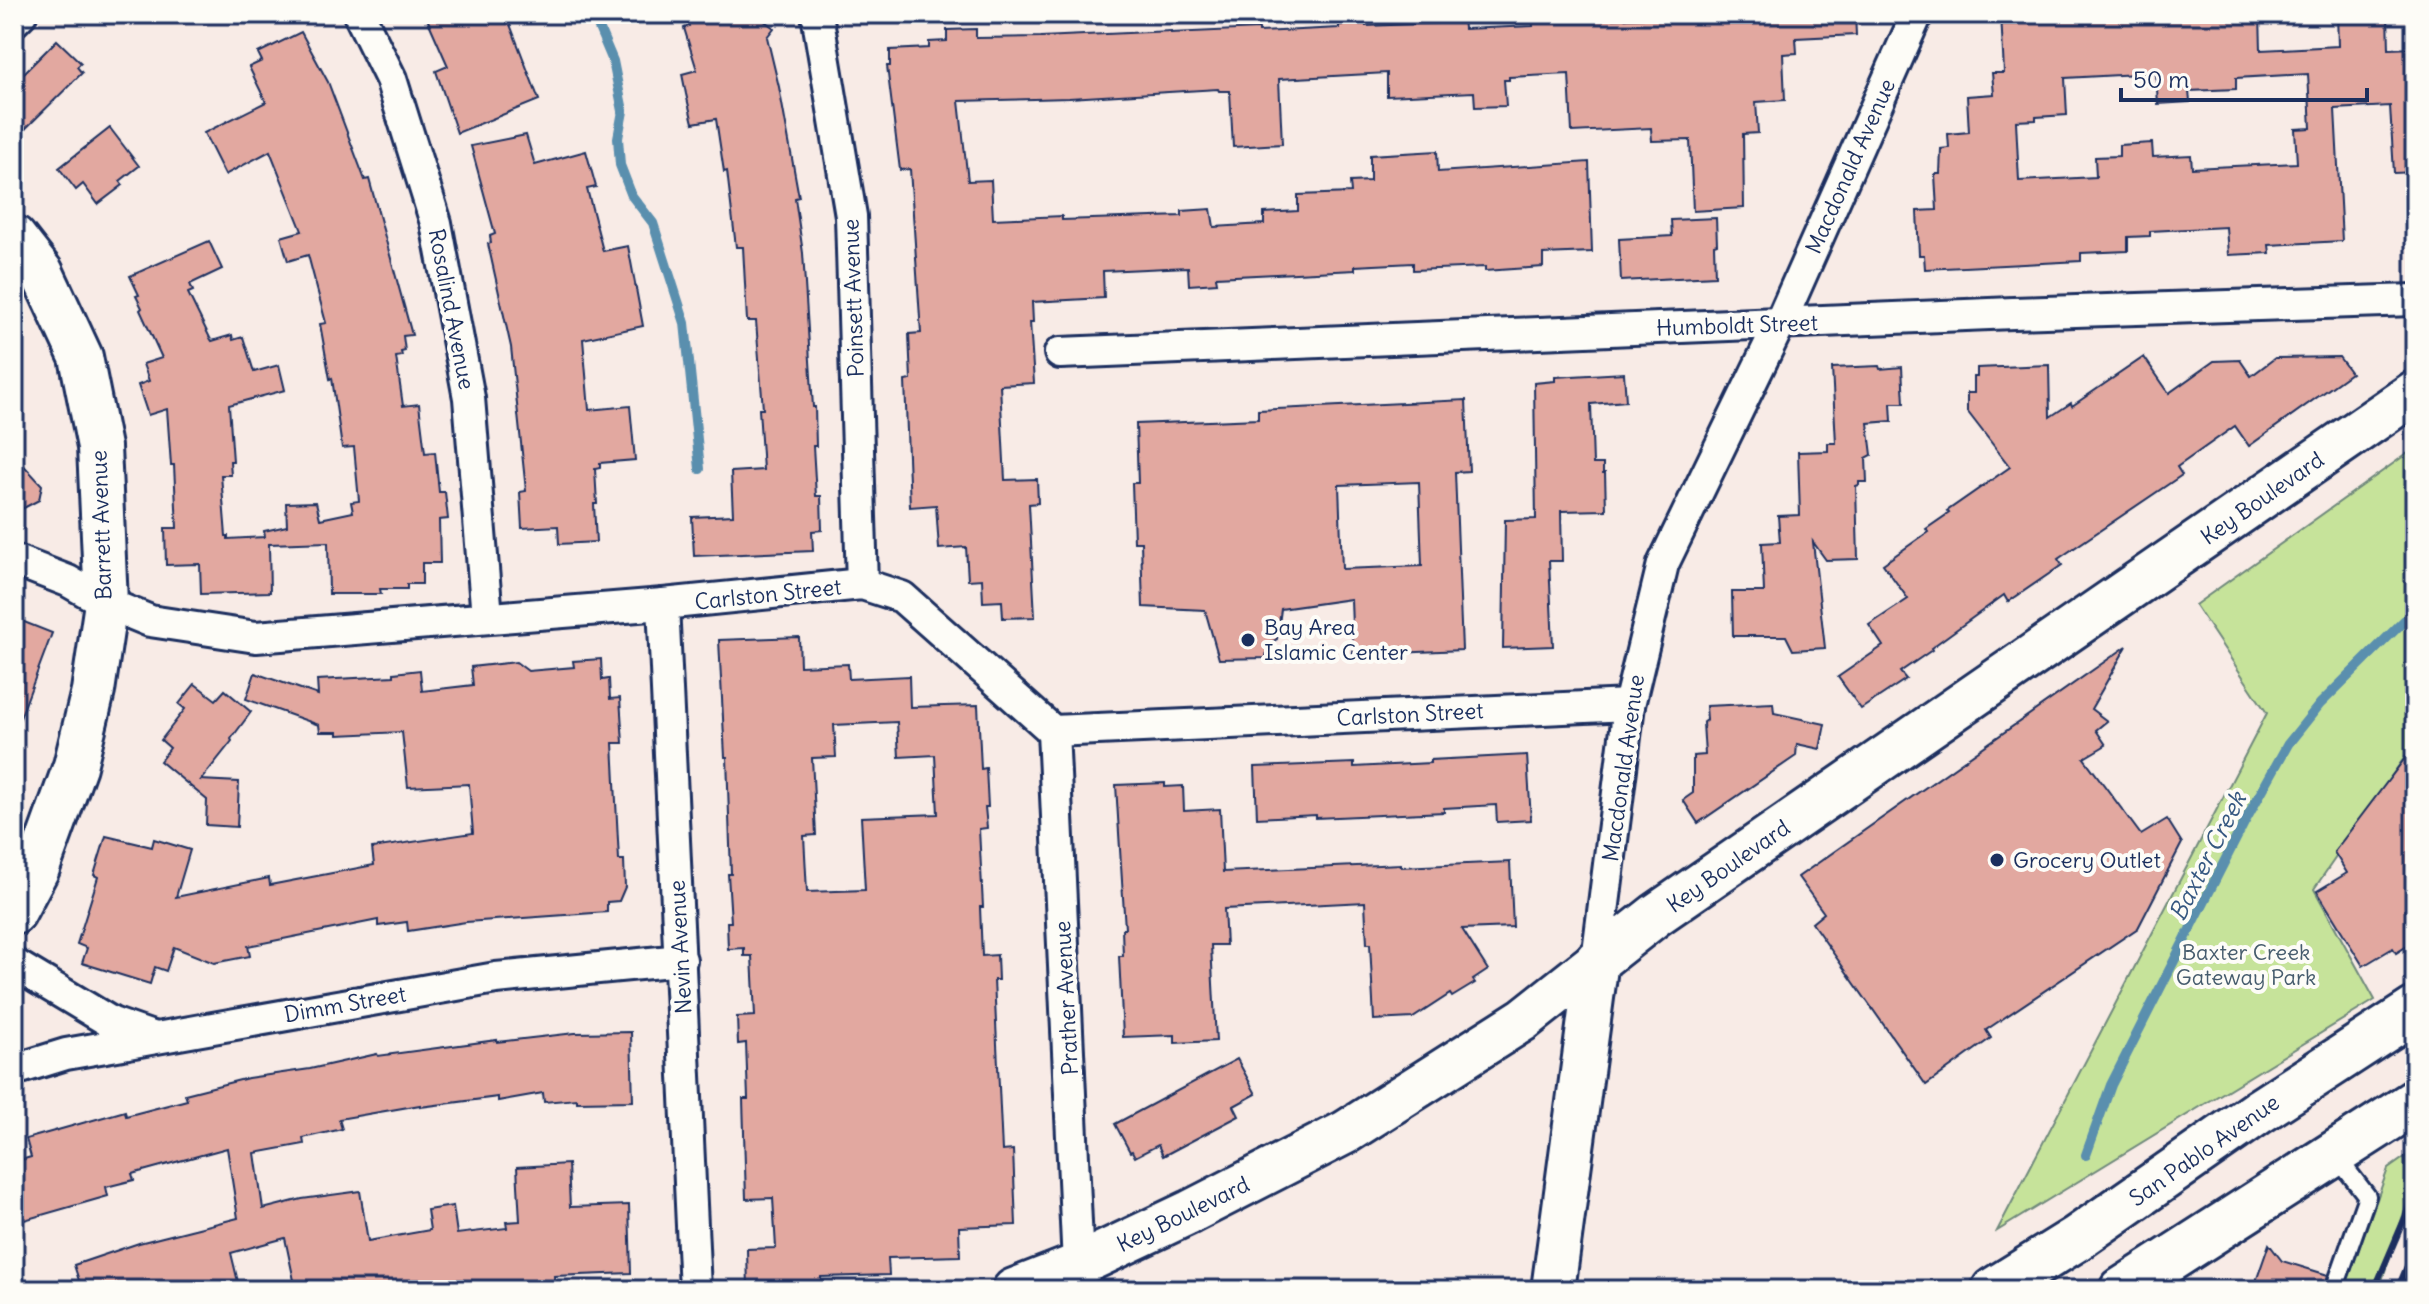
<svg xmlns="http://www.w3.org/2000/svg" width="2429" height="1304" viewBox="0 0 2429 1304" font-family="Delius,sans-serif">
<style>
.green{fill:#c6e39a;stroke:#70897c;stroke-width:2}
.lines{fill:none;stroke-linecap:round;stroke-linejoin:round}
.stream{stroke:#5a8fae;stroke-width:10}
.building{fill:#e2a8a0;stroke:#1b2f5e;stroke-width:2;fill-rule:evenodd}
.lane-casing{stroke:#1b2f5e;stroke-width:22}
.street-casing{stroke:#1b2f5e;stroke-width:36}
.secondary-casing{stroke:#1b2f5e;stroke-width:48}
.primary-casing{stroke:#1b2f5e;stroke-width:50}
.lane{stroke:#fdfcf7;stroke-width:16}
.street{stroke:#fdfcf7;stroke-width:30}
.secondary{stroke:#fdfcf7;stroke-width:42}
.primary{stroke:#fdfcf7;stroke-width:44}
.rail{stroke:#1b2f5e;stroke-width:6}
.poi-dot{fill:#1b2f5e;stroke:#fdfcf7;stroke-width:3}
.labels{text-anchor:middle;dominant-baseline:central;stroke-width:8;stroke-linejoin:round;paint-order:stroke}
.street-label{font-size:22px;fill:#1b2f5e;stroke:#fdfcf7}
.poi-label{font-size:22px;fill:#1b2f5e;stroke:#fdfcf7;text-anchor:start}
.park-label{font-size:22px;fill:#465c6d;stroke:#fdfcf7}
.water-label{font-size:24px;font-style:italic;fill:#355780;stroke:#fdfcf7}
</style>
<rect width="100%" height="100%" fill="#f8ebe6"/>
<filter id="ink" filterUnits="userSpaceOnUse"><feTurbulence type="fractalNoise" baseFrequency=".0125" numOctaves="2"/><feDisplacementMap in="SourceGraphic" scale="16" xChannelSelector="R" yChannelSelector="G"/><feConvolveMatrix kernelMatrix="1 2 1 2 8 2 1 2 1" color-interpolation-filters="sRGB"/></filter>
<g filter="url(#ink)">
<g class="green">
<polygon points="2415,448 2415,742 2314,889 2375,1000 1997,1231 2267,713 2195,605"/>
<polygon points="2415,1150 2415,1178 2379,1290 2344,1290 2388,1169"/>
</g>
<g class="lines">
<g class="stream">
<polyline points="593,14 613,61 623,111 618,138 620,165 632,196 653,223 685,323 700,469"/>
<polyline points="2086,1155 2111,1085 2244,823 2288,744 2320,704 2415,610"/>
</g>
</g>
<g class="building">
<polygon points="425,14 506,14 539,100 457,133 436,71 448,66"/>
<polygon points="685,14 755,14 774,28 767,37 779,87 799,197 795,198 803,253 813,407 815,407 816,446 813,446 816,496 821,496 822,530 812,531 813,551 694,556 692,517 733,515 731,472 763,470 759,409 763,409 756,321 747,321 743,247 736,247 727,171 724,172 716,119 693,123 686,94 682,74 697,70 684,28 689,26"/>
<polygon points="1546,14 1554,14 1560,19 1610,18 1610,19 1667,16 1667,14 1706,14 1706,18 1776,14 1855,14 1856,35 1796,38 1797,53 1783,54 1785,100 1756,102 1758,133 1743,134 1744,208 1693,211 1690,140 1652,141 1651,128 1572,132 1569,74 1509,77 1509,80 1504,80 1506,106 1475,107 1474,92 1387,96 1387,73 1279,79 1282,144 1233,147 1230,91 1219,91 1218,89 1069,98 959,101 968,181 991,180 993,219 1062,216 1062,220 1182,216 1182,211 1211,209 1214,227 1264,224 1264,213 1298,211 1298,195 1351,193 1350,182 1370,181 1370,155 1437,151 1438,172 1589,162 1592,252 1543,254 1543,267 1485,271 1485,267 1413,270 1413,263 1355,266 1355,270 1216,277 1217,283 1189,285 1188,267 1103,271 1104,298 1032,302 1033,322 1030,322 1034,383 1000,385 1005,480 1037,479 1038,503 1029,504 1035,617 1003,618 1002,601 983,602 982,579 968,580 966,547 939,549 936,505 910,507 905,381 911,380 909,334 921,333 910,169 900,170 887,66 890,66 890,50 929,48 929,42 947,41 947,30 976,29 976,38 1041,37 1171,31 1171,33 1259,29 1259,32 1339,28 1339,25 1366,23 1366,26 1438,23 1438,19 1463,17 1464,29 1533,26 1532,15"/>
<path d="M2001 14H2260L2261 50 2338 46 2337 14H2388L2389 49 2415 48V172L2394 173 2390 106 2335 109 2342 241 2269 245 2270 253 2228 255 2226 227 2150 231V236L2128 237V251L2081 253V261L1925 269 1924 255H1919L1917 211 1937 210 1935 174H1940L1941 149 1949 148 1948 134 1969 132 1967 96 1994 94 1992 73H2004ZM2156 73 2158 104 2190 102 2189 91 2236 89V78L2308 74 2311 128 2295 129 2297 163 2192 168 2191 155 2153 157 2152 143 2119 145V156L2095 157 2096 177 2019 181 2016 121 2036 120V117L2067 115 2065 78Z"/>
<polygon points="301,32 328,82 365,180 369,179 412,335 403,336 405,351 401,352 402,356 396,357 403,406 419,404 425,453 435,452 439,492 445,492 448,519 439,520 440,563 422,563 422,584 407,584 407,589 380,589 381,594 329,594 328,542 269,544 270,592 201,594 200,564 166,565 165,528 177,528 174,465 171,465 167,409 148,415 138,385 149,381 143,364 162,358 140,310 142,308 136,296 139,295 130,276 209,241 222,269 190,284 193,291 188,293 210,338 212,341 232,335 233,340 243,337 254,372 279,365 285,390 229,405 233,461 230,461 231,475 221,475 226,536 228,536 228,539 265,537 264,531 287,526 286,503 316,502 320,519 353,512 351,502 359,501 354,447 342,448 332,378 330,379 320,324 326,323 308,255 288,261 281,237 302,231 270,151 225,175 204,133 266,102 249,67 262,61 258,53"/>
<polygon points="57,40 81,63 77,67 82,73 14,140 14,83"/>
<polygon points="110,128 139,166 120,181 123,185 98,204 83,184 76,190 59,168"/>
<polygon points="526,135 535,165 586,151 596,187 587,189 603,251 628,246 643,326 583,339 589,410 630,406 635,460 600,463 600,468 595,469 597,504 594,504 596,542 559,544 558,526 522,528 520,492 526,491 511,347 488,244 491,243 490,236 495,234 471,146"/>
<polygon points="1716,218 1717,244 1714,245 1715,276 1621,281 1619,239 1672,236 1671,220"/>
<polygon points="2144,357 2169,393 2214,361 2240,360 2251,376 2275,358 2339,357 2351,373 2249,446 2235,426 2177,467 2182,475 2058,559 2062,565 2008,602 2004,595 1931,648 1932,650 1900,672 1906,679 1861,709 1838,677 1883,646 1869,625 1908,599 1883,564 1928,532 1926,529 1949,513 1947,511 2010,467 1967,411 1967,393 1974,393 1974,377 1977,377 1977,368 2049,365 2050,417 2071,403 2072,406"/>
<polygon points="1879,366 1880,369 1902,367 1904,403 1891,403 1892,421 1868,423 1872,455 1866,458 1867,482 1859,482 1859,485 1856,486 1858,559 1826,560 1813,542 1825,648 1793,650 1786,636 1733,636 1732,592 1764,592 1762,543 1780,542 1778,516 1800,515 1798,452 1828,451 1828,443 1836,443 1832,368"/>
<polygon points="1624,373 1626,401 1591,404 1593,464 1603,464 1603,473 1605,473 1606,510 1561,511 1562,561 1549,561 1553,646 1503,648 1505,520 1536,519 1534,383 1555,381 1555,377"/>
<path d="M1466 400 1469 471 1455 472 1462 650 1353 655 1351 599 1281 609 1277 639 1268 644 1266 658 1219 659 1205 610 1143 607 1141 542H1134L1132 483H1138L1136 424 1258 419V410ZM1419 482 1422 566 1342 569 1339 485Z"/>
<polygon points="14,455 42,485 39,500 14,513"/>
<polygon points="14,618 52,633 17,726 14,726"/>
<path d="M799 637 800 666 848 664 849 679 909 676 910 707 978 705 981 769 986 768 988 807H985L987 828 979 829 983 907H980L982 956 997 955 998 980H994L1002 1151 1013 1150 1016 1225 959 1227 960 1256 888 1258 889 1275 821 1277V1290H748L747 1249 776 1248 773 1198 746 1199 743 1099H748L746 1043 738 1044 737 1017 755 1016 752 956H744V948L728 949 727 922H731L728 874H731L727 757H725L719 640ZM897 722 899 757 935 755 938 814 861 817 865 890 807 892 804 836 816 835 812 758 836 757 834 725Z"/>
<polygon points="2127,646 2091,709 2107,721 2096,730 2106,745 2084,758 2141,835 2167,819 2182,843 2138,928 1986,1030 1991,1038 1926,1085 1812,923 1824,913 1798,877"/>
<polygon points="601,659 602,680 609,679 610,699 620,698 623,743 613,743 619,860 624,860 625,887 619,901 607,902 607,912 466,922 408,931 407,922 378,926 378,920 248,946 250,956 214,963 174,947 166,971 155,967 150,984 82,963 87,948 77,944 98,877 94,875 106,836 152,847 154,839 190,850 176,897 269,878 270,885 374,865 372,848 473,833 469,784 408,787 402,732 338,735 338,732 320,732 319,725 246,699 255,673 318,695 317,680 394,676 394,673 420,670 422,691 473,685 471,667 516,662 528,671 574,667 573,661"/>
<polygon points="195,684 216,700 225,690 251,712 231,739 232,741 201,780 239,782 237,827 206,825 207,800 160,761 170,748 161,740 185,709 179,704"/>
<polygon points="1773,703 1774,713 1825,724 1820,749 1797,744 1796,756 1698,823 1683,800 1693,793 1693,756 1705,755 1703,723 1707,720 1706,706"/>
<polygon points="2415,745 2415,941 2396,953 2393,948 2363,966 2317,891 2347,873 2334,852"/>
<polygon points="1527,755 1531,820 1497,822 1496,805 1444,808 1444,812 1316,818 1316,815 1257,818 1255,767 1354,763 1354,767 1430,763 1430,760"/>
<polygon points="1165,783 1165,787 1183,786 1184,811 1220,809 1223,872 1401,864 1401,867 1510,862 1513,927 1462,929 1488,970 1473,980 1475,983 1452,997 1450,994 1413,1018 1374,1020 1370,944 1367,944 1365,902 1224,909 1226,945 1211,945 1216,1041 1175,1043 1175,1035 1123,1037 1119,956 1123,956 1122,929 1125,929 1116,785"/>
<polygon points="631,1032 633,1101 577,1102 577,1099 544,1102 543,1093 498,1101 498,1097 420,1107 420,1105 339,1119 342,1129 303,1138 304,1144 255,1153 263,1209 302,1199 360,1191 368,1241 430,1230 427,1210 453,1206 457,1234 507,1228 506,1222 520,1221 517,1167 568,1164 570,1207 629,1205 631,1273 554,1276 555,1290 296,1290 285,1238 231,1253 240,1290 82,1290 74,1265 139,1243 238,1218 227,1148 132,1174 134,1180 106,1187 108,1196 14,1223 14,1162 31,1157 26,1139 125,1111 126,1116 187,1100 185,1094 248,1078 310,1069 377,1054 378,1056 497,1040 497,1042 575,1033"/>
<polygon points="1237,1059 1256,1094 1234,1106 1239,1116 1163,1156 1158,1145 1135,1157 1132,1151 1130,1152 1115,1124"/>
<polygon points="2269,1244 2282,1261 2328,1275 2323,1290 2253,1290"/>
</g>
<g class="lines">
<defs>
<polyline id="lane" points="2334,1290 2367,1196 2336,1156"/>
<g id="street">
<polyline points="359,14 391,79 436,223 469,398 487,617"/>
<polyline points="817,14 851,216 862,584"/>
<polyline points="14,21 21,14"/>
<polyline points="1060,353 2013,313 2415,300"/>
<polyline points="14,560 68,581 106,603 150,621 256,637 663,604 862,584 902,597 1053,731 1629,705"/>
<polyline points="663,604 695,1290"/>
<polyline points="1053,731 1078,1265"/>
<polyline points="1597,960 1629,705 1663,564 1780,323 1917,14"/>
<polyline points="14,964 112,1023 152,1037"/>
<polyline points="14,1070 66,1054 496,978 681,960"/>
</g>
<g id="secondary">
<polyline points="14,237 42,273 81,357 99,447 106,603 93,691 75,766 38,868 14,913"/>
<polyline points="1014,1290 1078,1265 1190,1212 1346,1132 1524,1019 1656,915 2415,392"/>
<polyline points="1553,1290 1597,960"/>
</g>
<g id="primary">
<polyline points="1994,1290 2076,1239 2258,1112 2415,1010"/>
<polyline points="2122,1290 2415,1102"/>
</g>
</defs>
<use href="#lane" class="lane-casing"/>
<use href="#street" class="street-casing"/>
<use href="#secondary" class="secondary-casing"/>
<use href="#primary" class="primary-casing"/>
<use href="#lane" class="lane"/>
<use href="#street" class="street"/>
<use href="#secondary" class="secondary"/>
<use href="#primary" class="primary"/>
<g class="rail">
<polyline points="2374,1290 2415,1194"/>
<polyline points="2397,1290 2415,1247"/>
</g>
</g>
</g>
<g class="poi-dot">
<circle cx="1248" cy="640" r="8"/>
<circle cx="1997" cy="860" r="8"/>
</g>
<g class="labels">
<g class="street-label">
<text transform="translate(1850 166) rotate(-66)">Macdonald Avenue</text>
<text transform="translate(853 298) rotate(-92)">Poinsett Avenue</text>
<text transform="translate(452 309) rotate(79)">Rosalind Avenue</text>
<text transform="translate(1737 325) rotate(-2)">Humboldt Street</text>
<text transform="translate(2262 498) rotate(-35)">Key Boulevard</text>
<text transform="translate(101 525) rotate(-92)">Barrett Avenue</text>
<text transform="translate(768 594) rotate(-6)">Carlston Street</text>
<text transform="translate(1410 714) rotate(-3)">Carlston Street</text>
<text transform="translate(1623 768) rotate(-82)">Macdonald Avenue</text>
<text transform="translate(1728 866) rotate(-35)">Key Boulevard</text>
<text transform="translate(680 947) rotate(-93)">Nevin Avenue</text>
<text transform="translate(1066 998) rotate(-93)">Prather Avenue</text>
<text transform="translate(345 1004) rotate(-10)">Dimm Street</text>
<text transform="translate(2204 1150) rotate(-35)">San Pablo Avenue</text>
<text transform="translate(1183 1214) rotate(-26)">Key Boulevard</text>
</g>
<g class="poi-label">
<text x="1264" y="627">Bay Area<tspan x="1264" dy="25">Islamic Center</tspan></text>
<text x="2013" y="860">Grocery Outlet</text>
</g>
<g class="park-label">
<text x="2246" y="952">Baxter Creek<tspan x="2246" dy="25">Gateway Park</tspan></text>
</g>
<g class="water-label">
<text transform="translate(2207 856) rotate(-63)">Baxter Creek</text>
</g>
</g>
<rect width="2429" height="1304" fill="none" stroke="#fdfcf7" stroke-width="48"/>
<rect x="24" y="24" width="2381" height="1256" fill="none" stroke="#1b2f5e" stroke-width="3" filter="url(#ink)"/>
<path d="M2121 88v12h246v-12" fill="none" stroke="#1b2f5e" stroke-width="4"/>
<text x="2133" y="88" font-size="24" fill="#1b2f5e" stroke="#fdfcf7" stroke-width="6" paint-order="stroke">50 m</text>
</svg>
